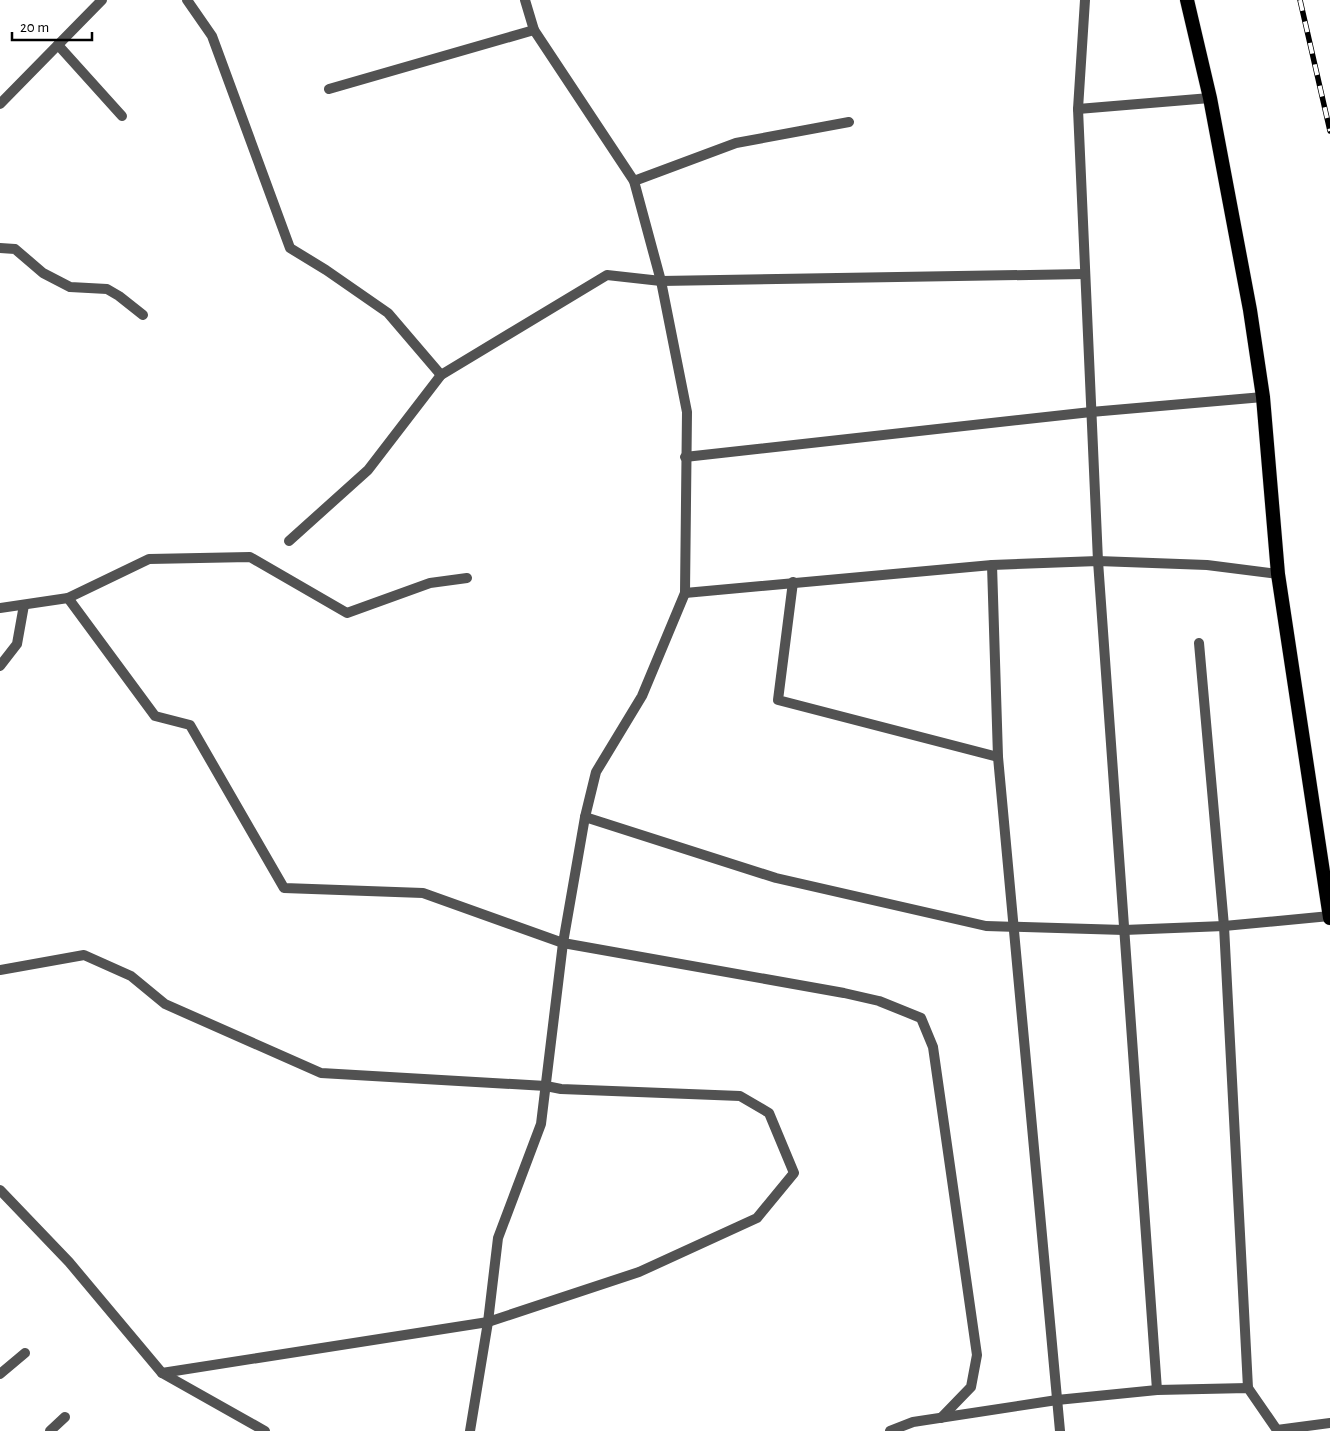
<svg xmlns="http://www.w3.org/2000/svg" width="1330" height="1431" viewBox="0 0 1330 1431" font-family="'Alegreya Sans',sans-serif">
<style>
.lines{fill:none;stroke-linecap:round;stroke-linejoin:round}
.trunk-casing{stroke:#dbdbdb;stroke-width:15}
.minor{stroke:#525252;stroke-width:10}
.trunk{stroke:#000;stroke-width:14}
.rail-casing{stroke:#000;stroke-width:5.5}
.rail{stroke:#fff;stroke-width:4;stroke-dasharray:11;stroke-linecap:butt}
</style>
<rect width="100%" height="100%" fill="#fff"/>
<g class="lines">
<defs>
<polyline id="trunk" points="1187,0 1210,98 1250,310 1263,397 1278,574 1330,918"/>
</defs>
<use href="#trunk" class="trunk-casing"/>
<g class="minor">
<polyline points="187,0 212,36 290,248 326,270 388,313 441,375"/>
<polyline points="1085,0 1078,109 1098,561 1157,1390"/>
<polyline points="58,45 122,116"/>
<polyline points="329,89 534,30"/>
<polyline points="0,104 102,0"/>
<polyline points="1078,109 1210,98"/>
<polyline points="634,181 736,143 849,122"/>
<polyline points="0,248 15,249 43,273 70,287 107,289 119,296 143,315"/>
<polyline points="685,457 1091,412 1263,397"/>
<polyline points="289,541 368,470 441,375 607,275 661,281 1085,274"/>
<polyline points="992,565 998,757 1060,1431"/>
<polyline points="793,582 778,700 998,757"/>
<polyline points="685,593 992,565 1098,561 1207,565 1278,574"/>
<polyline points="68,598 155,716 190,725 284,888 423,893 563,943 844,993 879,1001 921,1018 933,1047 977,1355 971,1387 941,1418"/>
<polyline points="0,608 68,598 149,559 250,557 347,613 430,583 467,578"/>
<polyline points="1199,643 1224,926 1248,1388"/>
<polyline points="0,666 17,644 24,605"/>
<polyline points="585,817 776,878 986,926 1124,930 1224,926 1330,916"/>
<polyline points="0,970 84,955 131,976 165,1004 321,1073 546,1086 561,1089 740,1096 769,1113 794,1173 757,1218 639,1272 488,1322 162,1373"/>
<polyline points="0,1190 69,1262 162,1373 265,1431"/>
<polyline points="0,1374 25,1353"/>
<polyline points="50,1431 65,1417"/>
<polyline points="470,1431 488,1322 498,1238 541,1124 563,943 585,817 596,772 642,696 685,593 687,412 661,281 634,181 534,30 525,0"/>
<polyline points="890,1431 913,1422 1057,1400 1157,1390 1248,1388 1277,1430 1330,1423"/>
</g>
<use href="#trunk" class="trunk"/>
<defs>
<polyline id="rail" points="1300,0 1330,131"/>
</defs>
<use href="#rail" class="rail-casing"/>
<use href="#rail" class="rail"/>
</g>
<path d="M12 32v8h80v-8" fill="none" stroke="#000000" stroke-width="2.5"/>
<text x="20" y="32" font-size="15" fill="#000000" stroke="#ffffff" stroke-width="4" paint-order="stroke">20 m</text>
</svg>
